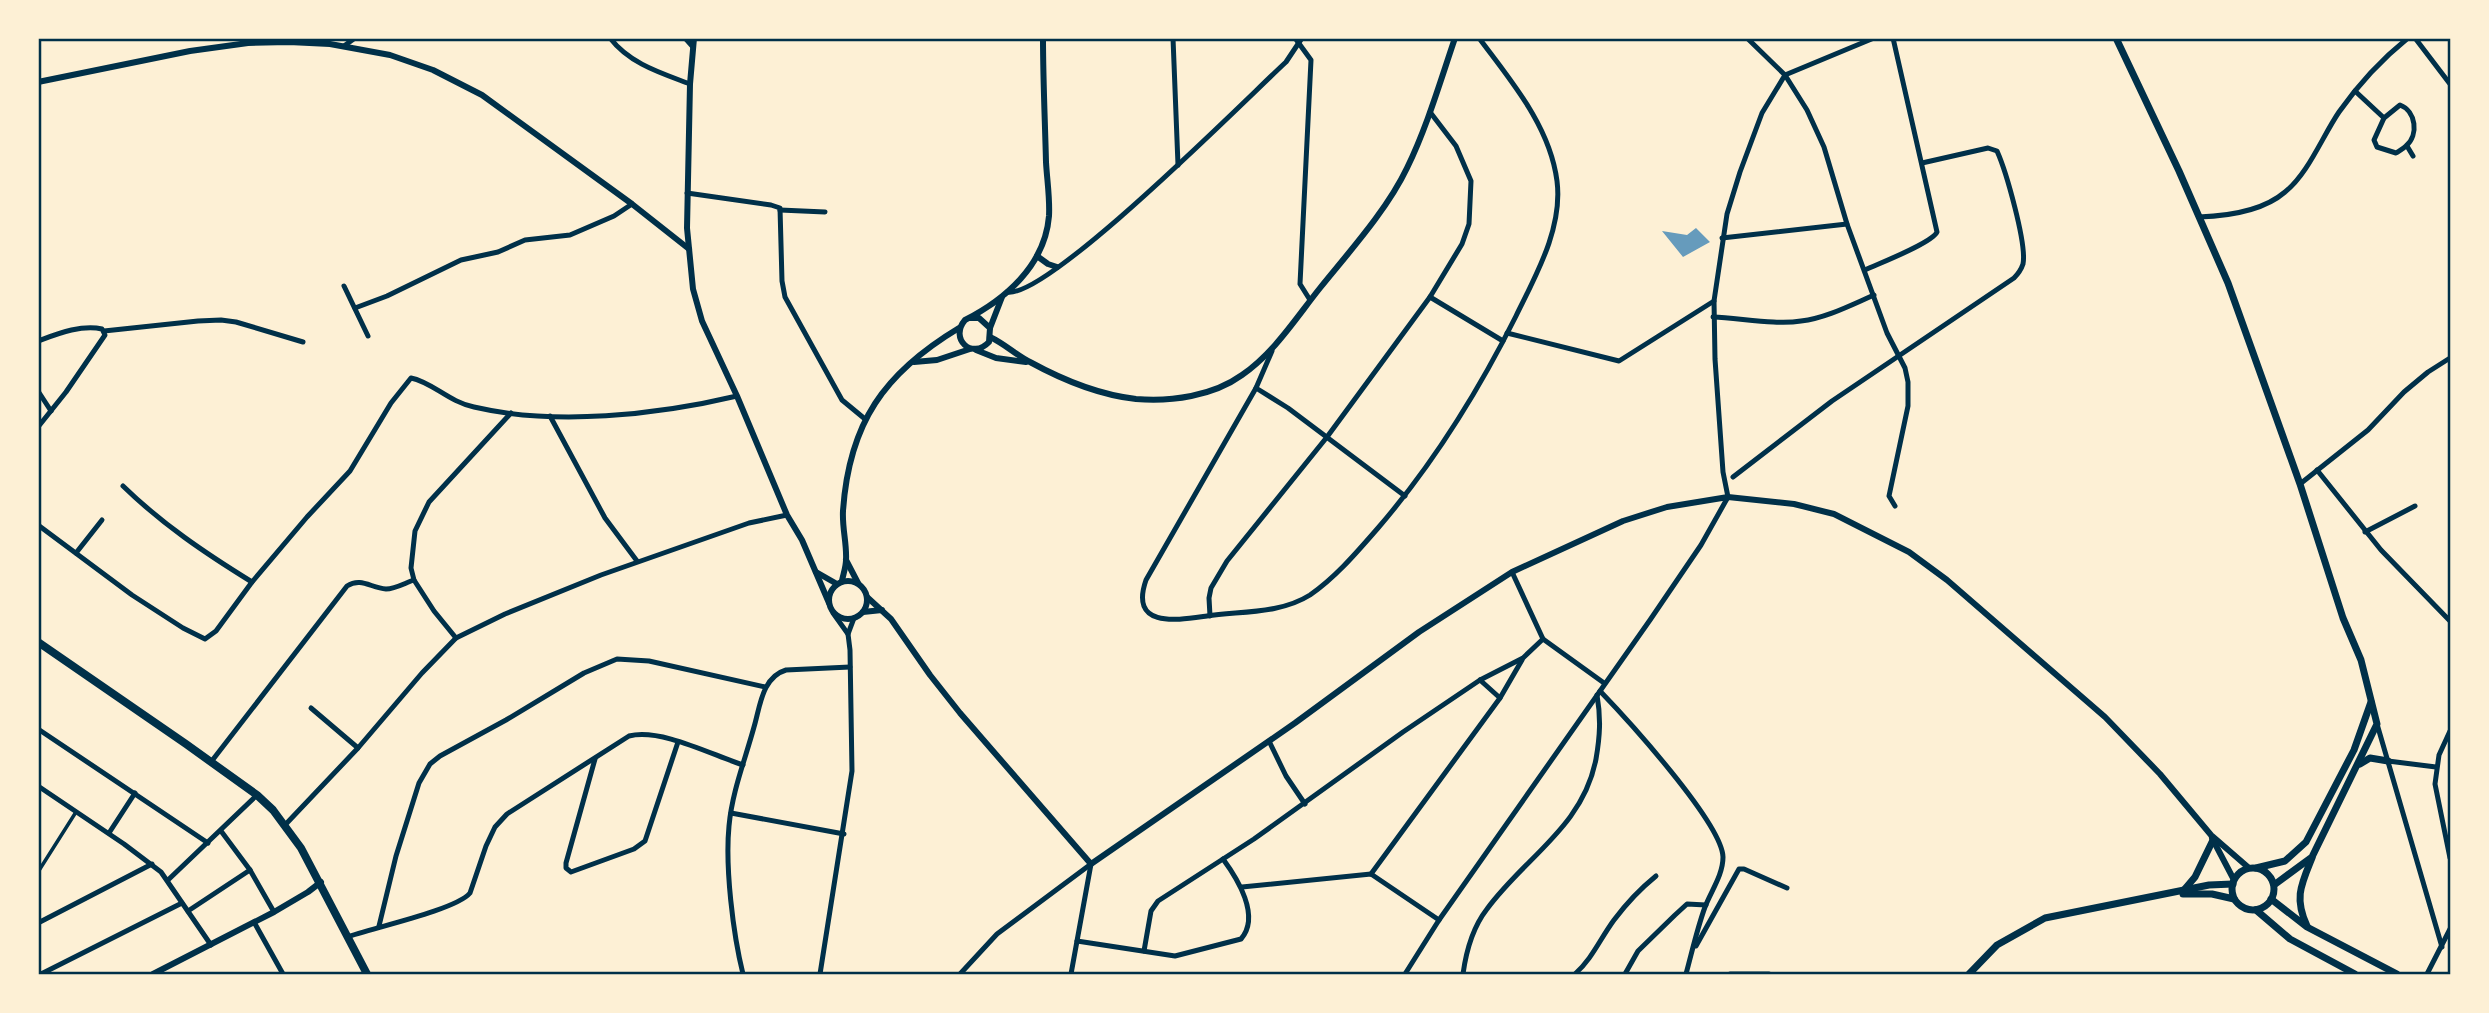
<svg xmlns="http://www.w3.org/2000/svg" width="2489" height="1013" viewBox="0 0 2489 1013" font-family="Roboto,sans-serif">
<style>
.water{fill:#669bbc}
.lines{fill:none;stroke-linecap:round;stroke-linejoin:round}
.pedestrian{stroke:#003049;stroke-width:3.5}
.minor{stroke:#003049;stroke-width:5}
.tertiary{stroke:#003049;stroke-width:6}
.secondary{stroke:#003049;stroke-width:7}
.primary{stroke:#003049;stroke-width:8}
.neatline{fill:none;stroke:#003049;stroke-width:2.5}
</style>
<rect width="100%" height="100%" fill="#fdf0d5"/>
<polygon class="water" points="1696,228 1710,242 1683,257 1662,231 1687,235"/>
<g class="lines">
<polyline class="pedestrian" points="38,872 76,812"/>
<g class="minor">
<path d="M610 38C630 64 661 73 690 84"/>
<polyline points="685,38 693,47"/>
<polyline points="1173,38 1178,165"/>
<polyline points="1295,38 1311,60 1300,284 1310,300"/>
<polyline points="1747,38 1785,75 1807,110 1824,147 1847,224 1887,333 1905,368 1908,382 1908,406 1889,496 1895,506"/>
<polyline points="2415,38 2450,84"/>
<polyline points="344,46 355,38"/>
<polyline points="2355,91 2384,118"/>
<path d="M2400 105C2416 111 2419 135 2406 146 2403 149 2399 151 2396 153L2377 147 2374 140 2384 118Z"/>
<polyline points="2407,146 2413,156"/>
<polyline points="687,193 771,205 780,208 782,281 785,297 842,400 865,419"/>
<polyline points="780,210 825,212"/>
<path d="M2199 217C2228 216 2263 211 2285 192 2308 174 2322 137 2339 112 2358 85 2382 59 2408 38"/>
<polyline points="1722,238 1847,224"/>
<path d="M1865 270C1880 263 1932 243 1937 232L1893 38"/>
<polyline points="344,286 368,336"/>
<path d="M1007 292C1047 300 1248 97 1286 62L1302 38"/>
<polyline points="1430,297 1503,341"/>
<polyline points="355,308 387,296 461,260 498,252 525,240 570,235 614,216 632,204"/>
<path d="M1713 317C1740 318 1776 325 1801 321 1826 318 1851 305 1874 295"/>
<polyline points="104,331 198,321 221,320 236,322 303,342"/>
<polyline points="1507,333 1619,361 1714,301"/>
<path d="M38 341C57 334 82 324 102 329L105 335 66 392 38 427"/>
<path d="M1272 351 1256 388 1146 580C1129 629 1178 620 1207 616 1241 611 1280 614 1310 595 1336 577 1357 552 1378 528 1434 463 1478 392 1516 316 1536 275 1563 228 1557 181 1550 126 1511 81 1479 38"/>
<polyline points="1256,388 1288,408 1405,496"/>
<polyline points="38,391 51,411"/>
<polyline points="550,416 605,518 637,561"/>
<polyline points="2317,470 2381,550 2450,621"/>
<path d="M1733 477 1832 401 2014 278C2018 274 2021 270 2023 264 2027 244 2006 171 1997 151L1988 148 1922 163"/>
<polyline points="2300,484 2368,430 2404,392 2428,372 2450,358"/>
<path d="M123 486C162 524 205 553 252 582"/>
<path d="M38 525 132 595 183 628 205 639 216 631 252 582 307 517 350 471 391 403 411 378C432 382 449 402 474 407 555 426 657 415 737 396"/>
<polyline points="2365,532 2415,506"/>
<polyline points="76,553 102,520"/>
<polyline points="1512,572 1543,639 1604,683"/>
<polyline points="1210,616 1209,598 1211,588 1227,561 1327,437 1430,297 1462,244 1469,224 1471,181 1456,146 1430,112"/>
<polyline points="848,634 854,618"/>
<polyline points="456,638 434,611 414,580 411,568 415,531 429,502 511,413"/>
<polyline points="1480,680 1500,698"/>
<path d="M1600 691C1626 718 1722 823 1723 857 1723 875 1711 891 1705 907 1697 929 1692 952 1686 974"/>
<polyline points="311,708 358,748"/>
<polyline points="2377,724 2442,947"/>
<polyline points="38,729 208,843"/>
<polyline points="2450,731 2439,755 2435,784 2450,858"/>
<polyline points="1269,741 1286,776 1305,804"/>
<polyline points="595,759 566,863 566,868 571,872 634,849 645,841 678,742"/>
<polyline points="2388,761 2436,767"/>
<path d="M211 762 347 586C361 577 371 588 386 589 395 589 405 583 414 580"/>
<polyline points="38,786 124,844 161,872 211,945"/>
<polyline points="731,813 844,834"/>
<polyline points="285,825 358,748 422,673 456,638 505,614 601,575 749,523 787,515"/>
<polyline points="221,831 250,870 274,912"/>
<polyline points="109,833 135,793"/>
<polyline points="1371,874 1500,698 1522,660"/>
<polyline points="168,880 257,795"/>
<polyline points="1242,887 1371,874 1439,920"/>
<polyline points="188,911 250,870"/>
<polyline points="254,922 283,974"/>
<polyline points="38,923 152,864"/>
<polyline points="379,926 396,856 419,783 430,764 440,756 506,720 584,673 617,659 649,661 765,687"/>
<path d="M347 937C372 928 456 910 470 893L486 846 495 827 507 814 629 736C661 728 712 755 743 765"/>
<path d="M1077 941 1175 956 1241 939C1261 916 1237 878 1223 859"/>
<polyline points="1696,946 1739,869 1744,869 1787,888"/>
<polyline points="1144,951 1151,911 1158,901 1254,839 1403,732 1480,680 1523,658 1543,639"/>
<polyline points="41,974 182,903"/>
<path d="M743 974C733 934 725 867 729 826 732 792 745 760 754 727 760 707 762 677 786 670L850 667"/>
<polyline points="820,974 852,771 850,650 848,634 833,613"/>
<polyline points="960,974 997,934 1091,864"/>
<polyline points="1071,974 1091,864"/>
<polyline points="1405,974 1439,920 1650,620 1701,545 1728,497 1723,472 1715,359 1714,301 1727,214 1740,172 1762,113 1785,75 1874,38"/>
<path d="M1463 974C1466 952 1473 927 1487 909 1525 857 1583 827 1596 759 1600 736 1601 718 1597 695"/>
<path d="M1575 974C1592 959 1600 939 1614 920 1626 904 1640 889 1656 876"/>
<polyline points="1625,974 1638,951 1675,915 1687,904 1706,905"/>
<polyline points="1730,974 1769,974"/>
<polyline points="2427,974 2450,929"/>
</g>
<g class="tertiary">
<polyline points="694,38 690,84 687,228 693,289 702,321 737,396 787,515 802,540 829,603"/>
<polyline points="38,82 190,51 248,43 289,42 330,44 390,55 433,70 482,95 632,204 689,249"/>
<polyline points="1037,256 1048,264 1057,267"/>
<path d="M970 318H979L990 328 989 342C972 360 949 339 965 320 1006 299 1045 265 1049 216 1050 198 1047 180 1046 162 1045 121 1043 80 1043 38"/>
<polyline points="990,328 1002,297"/>
<path d="M990 337C1005 344 1016 355 1030 362 1061 379 1100 395 1136 399 1171 402 1213 396 1242 375 1274 353 1296 318 1320 288 1349 252 1387 210 1407 168 1427 127 1440 82 1455 38"/>
<polyline points="976,350 996,358 1026,362"/>
<polyline points="914,362 937,360 970,349"/>
<polyline points="846,560 858,583"/>
<polyline points="816,572 837,584"/>
<circle cx="848" cy="600" r="19"/>
<path d="M842 581C843 575 846 567 846 560 847 544 842 528 843 511 849 423 884 373 959 328"/>
<polyline points="867,597 891,619 930,675 960,713 1091,864 1295,723 1419,632 1512,572 1623,521 1667,507 1728,497 1794,504 1834,514 1909,552 1947,580 2105,717 2160,774 2211,835 2249,868"/>
<polyline points="863,612 882,610"/>
<polyline points="2212,838 2234,880"/>
<polyline points="153,974 274,912 308,892 321,882"/>
</g>
<g class="secondary">
<polyline points="2116,38 2179,171 2228,283 2300,484 2343,618 2361,660 2377,724 2312,857 2274,885"/>
<polyline points="2360,764 2370,758 2388,761"/>
<polyline points="2256,868 2285,861 2306,842 2354,750 2371,702"/>
<circle cx="2253" cy="889" r="21"/>
<polyline points="2184,890 2195,877 2213,840"/>
<polyline points="2183,894 2212,894 2234,899"/>
<polyline points="2271,899 2307,927 2397,974"/>
<polyline points="2256,910 2290,939 2355,974"/>
<path d="M2307 926C2294 898 2301 885 2312 858"/>
<polyline points="1969,974 1997,945 2045,918 2209,885 2233,884"/>
</g>
<polyline class="primary" points="38,642 186,744 257,795 273,810 301,848 367,974"/>
</g>
<rect width="2489" height="1013" fill="none" stroke="#fdf0d5" stroke-width="80"/>
<rect x="40" y="40" width="2409" height="933" class="neatline"/>
</svg>
